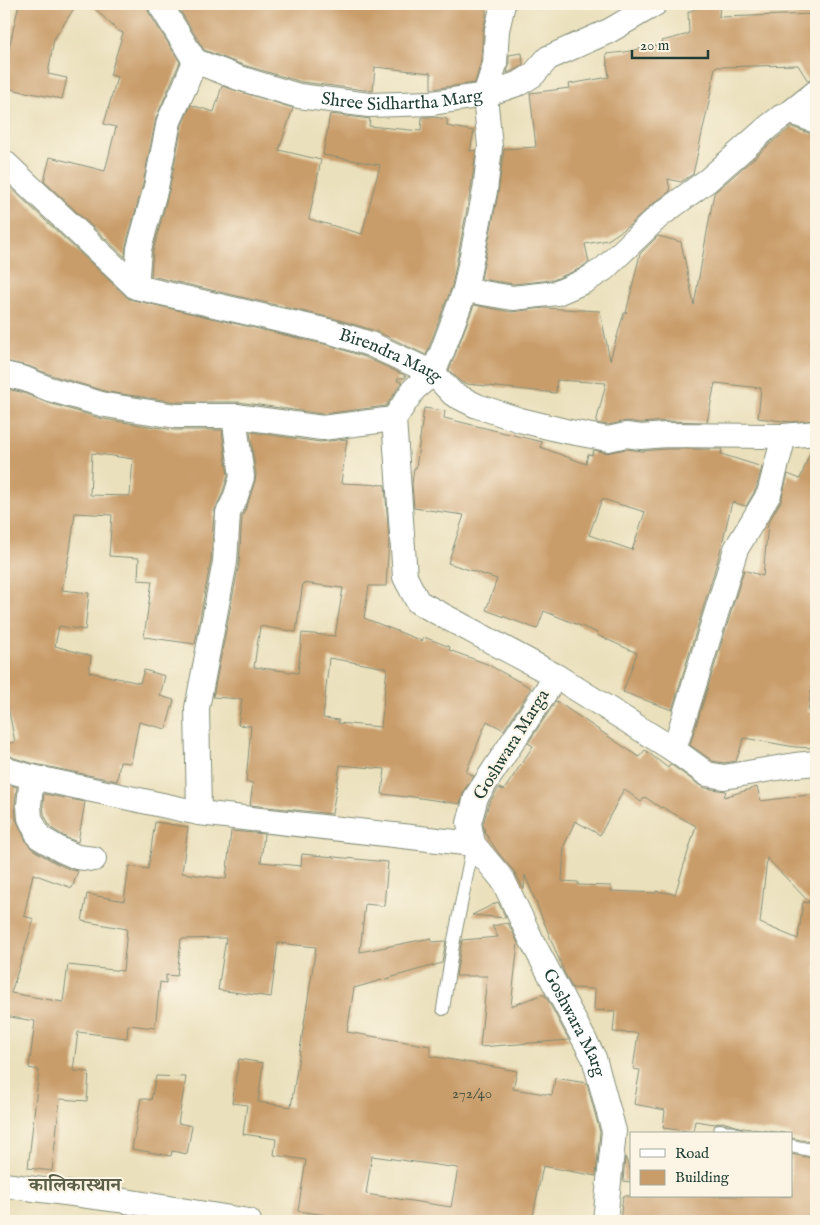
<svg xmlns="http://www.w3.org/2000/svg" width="820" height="1225" viewBox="0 0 820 1225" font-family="'IM FELL English','Noto Serif Devanagari',serif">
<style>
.building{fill:#c99d6a;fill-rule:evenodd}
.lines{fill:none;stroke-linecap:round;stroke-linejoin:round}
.lane-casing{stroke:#848e78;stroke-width:14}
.street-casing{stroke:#848e78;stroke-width:26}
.lane{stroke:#fff;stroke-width:12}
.street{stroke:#fff;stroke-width:24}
.labels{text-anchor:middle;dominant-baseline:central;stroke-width:4;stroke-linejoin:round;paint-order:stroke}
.number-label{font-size:15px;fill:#4a5542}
.street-label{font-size:18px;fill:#1f3d34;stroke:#fcf5e5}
.neighbourhood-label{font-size:19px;font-weight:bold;fill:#5a5f47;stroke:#fcf5e5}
</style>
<rect width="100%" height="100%" fill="#fcf5e5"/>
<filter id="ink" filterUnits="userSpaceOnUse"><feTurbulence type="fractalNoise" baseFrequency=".02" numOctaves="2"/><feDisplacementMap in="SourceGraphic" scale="10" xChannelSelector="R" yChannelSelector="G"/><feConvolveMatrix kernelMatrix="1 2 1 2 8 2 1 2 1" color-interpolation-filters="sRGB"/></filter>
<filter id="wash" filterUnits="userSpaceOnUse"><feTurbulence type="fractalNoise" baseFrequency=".0096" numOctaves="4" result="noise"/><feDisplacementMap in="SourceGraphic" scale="20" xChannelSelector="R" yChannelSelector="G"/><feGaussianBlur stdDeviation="1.12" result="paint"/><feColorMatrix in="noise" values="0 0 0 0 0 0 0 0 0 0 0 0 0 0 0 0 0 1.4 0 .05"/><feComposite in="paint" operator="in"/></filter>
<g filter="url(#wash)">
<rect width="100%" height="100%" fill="#eae0bc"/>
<g id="blocks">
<g class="building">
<polygon points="19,4 77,4 54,39 48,74 67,78 62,99 4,88 4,70"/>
<polygon points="90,4 147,4 149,13 180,62 156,118 143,184 126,245 125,257 44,181 50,157 105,171 116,127 104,124 117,77 110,75 123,33 117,30"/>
<polygon points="176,4 486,4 486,17 483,29 481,61 475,83 431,89 431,73 375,67 373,91 302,82 243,65 204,50"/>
<polygon points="707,4 720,4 719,17 816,14 816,79 808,81 798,65 715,67 709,102 693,174 681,182 668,179 670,191 650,206 630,225 608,240 585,244 589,262 579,269 553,280 513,284 481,279 498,194 504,149 536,147 530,93 570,88 569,84 609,77 606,54 625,52 663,44 662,41 689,34 688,12"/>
<polygon points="522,53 523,65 514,70 507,73 509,65 509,55"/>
<polygon points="222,86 293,108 279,150 321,160 309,219 362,234 380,165 323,155 330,114 370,119 369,126 421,131 422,117 434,117 447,119 447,126 474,131 470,151 476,150 471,189 452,286 426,355 376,331 336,319 151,276 153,251 169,191 182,125 191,105 214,112"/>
<polygon points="792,127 811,134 816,134 816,420 791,422 758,418 761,388 715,383 707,422 666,421 641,423 627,421 608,425 596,423 606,383 557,380 556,393 467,384 461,382 449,370 474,305 511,312 544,308 600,311 610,360 624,313 626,313 640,254 658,236 681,242 694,305 714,193 777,138"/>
<polygon points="4,187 11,188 129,299 328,345 365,357 406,376 405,378 398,378 397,381 402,382 386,406 322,414 238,402 177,402 108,392 54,376 28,366 4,361"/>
<path d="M6 389 21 392 45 402 103 419 174 430H222L228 476 222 494 214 512 211 560 195 644 144 637 152 581 138 580 139 558 109 556 112 515 75 513 70 550 62 590 89 593 85 630 59 626 55 646 91 656 89 672 140 683 144 670 165 676 160 696 174 700 166 729 139 722 131 763 120 762 117 781 35 764 14 758 8 754H4V744L15 742 6 697 7 690H4V396ZM92 453 133 459 130 496 90 495Z"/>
<path d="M424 408 445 411 444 418 542 442 540 447 586 464 588 454 592 455 594 450 606 453 627 449 642 451 666 449H722L721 454 762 467 756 489 746 506 732 502 719 556 672 710 623 692 637 653 597 635 598 633 544 611 537 629 486 610 497 579 448 563 464 515 414 508 412 484 414 468H416ZM602 499 645 512 632 550 589 535Z"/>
<path d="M250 432 320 442 347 439 341 483 385 485 389 540 386 586H369L364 618 422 641 424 637 450 647 449 650 487 664 531 688 504 730 487 721 466 772 474 776 464 790 460 804 407 796V797L382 794 385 769 340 765 332 814 250 805 253 783 246 782 251 726 238 725 242 699 213 697 239 564 242 517 248 503 255 481 256 475ZM303 583 343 588 335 636 302 633 298 673 254 667 260 626 296 632ZM329 658 387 668 381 727 338 723 339 720 323 718Z"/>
<polygon points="812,447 816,447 816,658 808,712 816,712 816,748 795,747 744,738 736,761 724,763 713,761 690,745 744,570 763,576 768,523 781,501 788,474 800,479"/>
<path d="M556 701 639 757 645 750 668 768 670 764 699 785 705 788 726 791 724 797 757 787 761 801 816 794V1143L791 1138V1134L743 1128 722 1122 715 1124 695 1121 693 1132 663 1128 665 1110 634 1104 640 1070 633 1069 638 1033 613 1032 615 1011 594 1010 595 989 572 988 564 972 525 875 524 889 514 871 500 855 485 833 483 824 489 803 499 788 504 790 533 746 528 743ZM624 789 641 802 645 797 661 808 662 807 696 826 675 894 656 891V893L611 891V886L578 885V882L562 881 564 846 575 821 600 835ZM767 858 810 903 803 902 798 939 760 923Z"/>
<path d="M4 783 17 787 15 804 16 819 27 843 32 849 54 862 71 870 78 871 72 888 33 874 24 916 34 919 11 993 63 1002 68 965 123 971 127 929 82 921 87 894 124 901 129 866 148 869 155 822 188 827 182 873 226 879 231 831 264 834 261 862 301 866 302 854 388 862 384 906 365 904 360 952 431 938 432 942 446 941 442 963 354 988 347 1032 430 1046V1056L517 1071 513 1089 552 1095 555 1078 587 1083 600 1132 596 1176 543 1166 532 1221H367L298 1211 306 1160 274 1155 276 1139 243 1134 247 1105 232 1103 239 1059 263 1063 258 1102 291 1107 316 947 278 943 271 997 218 990 226 938 181 939 177 976 166 975V983L160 982 155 1028 128 1025 127 1038 78 1032 73 1071 89 1072 87 1101 60 1099 52 1171 28 1168 39 1070 29 1068 35 1021 4 1016V845L12 820 4 819ZM372 1156 458 1168 451 1207 366 1194Z"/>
<polygon points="44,794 85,802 78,842 67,838 50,827 44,814 43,805"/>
<polygon points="498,902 506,918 472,915"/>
<polygon points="508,923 518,943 511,1006 541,995 545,995 569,1040 480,1047 487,976 456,976 462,940 498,937 492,926"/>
<polygon points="156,1076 186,1077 178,1123 192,1126 187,1154 172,1151 171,1156 132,1149 141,1098 151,1100"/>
<polygon points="791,1154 816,1159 816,1221 620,1221 623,1196 791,1196"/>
<polygon points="625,1157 631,1171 631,1182 623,1181"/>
</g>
</g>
</g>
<g filter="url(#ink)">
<use href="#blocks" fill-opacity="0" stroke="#848e78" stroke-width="1"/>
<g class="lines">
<defs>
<g id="lane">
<polyline points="443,1009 453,945 473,844"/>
<polyline points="720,1130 738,1134"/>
<polyline points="791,1146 816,1151"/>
</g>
<g id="street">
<path id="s1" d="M161 4V6L195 61 239 78 299 96 369 105 432 103 485 95 520 83 533 75 548 58 609 31 655 4"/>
<polyline points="791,112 816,121"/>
<path id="s2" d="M4 162 136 287 332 332 370 344 433 373 453 394 477 406 520 420 565 431 608 439 626 435 641 437 666 435 784 436 816 433"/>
<polyline points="136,287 139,249 156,187 169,121 185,86 195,61"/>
<polyline points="465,290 513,298 557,293 585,281 604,269 659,216 708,180 768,127 781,117 791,112 816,92"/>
<polyline points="4,374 25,379 49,389 105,405 176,416 236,416 322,428 394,419"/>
<polyline points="394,419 405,577 418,602 556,676 674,750 707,774 724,777 795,765 816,763"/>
<polyline points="394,419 414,389 433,373 442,352 465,290 485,191 490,147 485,95 495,64 497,30 503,4"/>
<path id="s3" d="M556 676 476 797 469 823 473 844 503 880 531 939 594 1058 614 1131 605 1221"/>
<polyline points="674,750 736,549 769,494 784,436"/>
<polyline points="4,767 7,770 32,777 199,813 473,844"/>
<polyline points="32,777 29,805 30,818 39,837 61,850 77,857 94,859"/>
<polyline points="199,813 197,708 225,562 228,513 235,499 242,477 235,423 236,416"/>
<polyline points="4,1185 119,1200 249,1221"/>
</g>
</defs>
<use href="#lane" class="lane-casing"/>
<use href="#street" class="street-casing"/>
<use href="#lane" class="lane"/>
<use href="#street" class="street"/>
</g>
</g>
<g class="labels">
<g class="number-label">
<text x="472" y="1093">272/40</text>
</g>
<g class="street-label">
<text stroke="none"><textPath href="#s1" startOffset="280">Shree Sidhartha Marg</textPath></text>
<text stroke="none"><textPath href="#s2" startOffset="446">Birendra Marg</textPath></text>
<text transform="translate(512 745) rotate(-58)">Goshwara Marga</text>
<text stroke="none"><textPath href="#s3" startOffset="400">Goshwara Marg</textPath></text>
</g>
<g class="neighbourhood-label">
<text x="75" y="1186">कालिकास्थान</text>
</g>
</g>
<rect width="820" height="1225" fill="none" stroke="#fcf5e5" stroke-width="20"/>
<rect x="630" y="1132" width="162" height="65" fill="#fcf5e5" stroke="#a4ab9e"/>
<rect x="640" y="1149" width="25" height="8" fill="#ffffff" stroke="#a4ab9e"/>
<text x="675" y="1158" font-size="15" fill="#1f3d34">Road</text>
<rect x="640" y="1170" width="25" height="15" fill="#c99d6a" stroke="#a4ab9e"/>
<text x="675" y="1182" font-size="15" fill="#1f3d34">Building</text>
<path d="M632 50v8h76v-8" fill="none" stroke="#1f3d34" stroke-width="2.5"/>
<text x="640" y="50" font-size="15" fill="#1f3d34" stroke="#fcf5e5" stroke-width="4" paint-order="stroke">20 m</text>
</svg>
